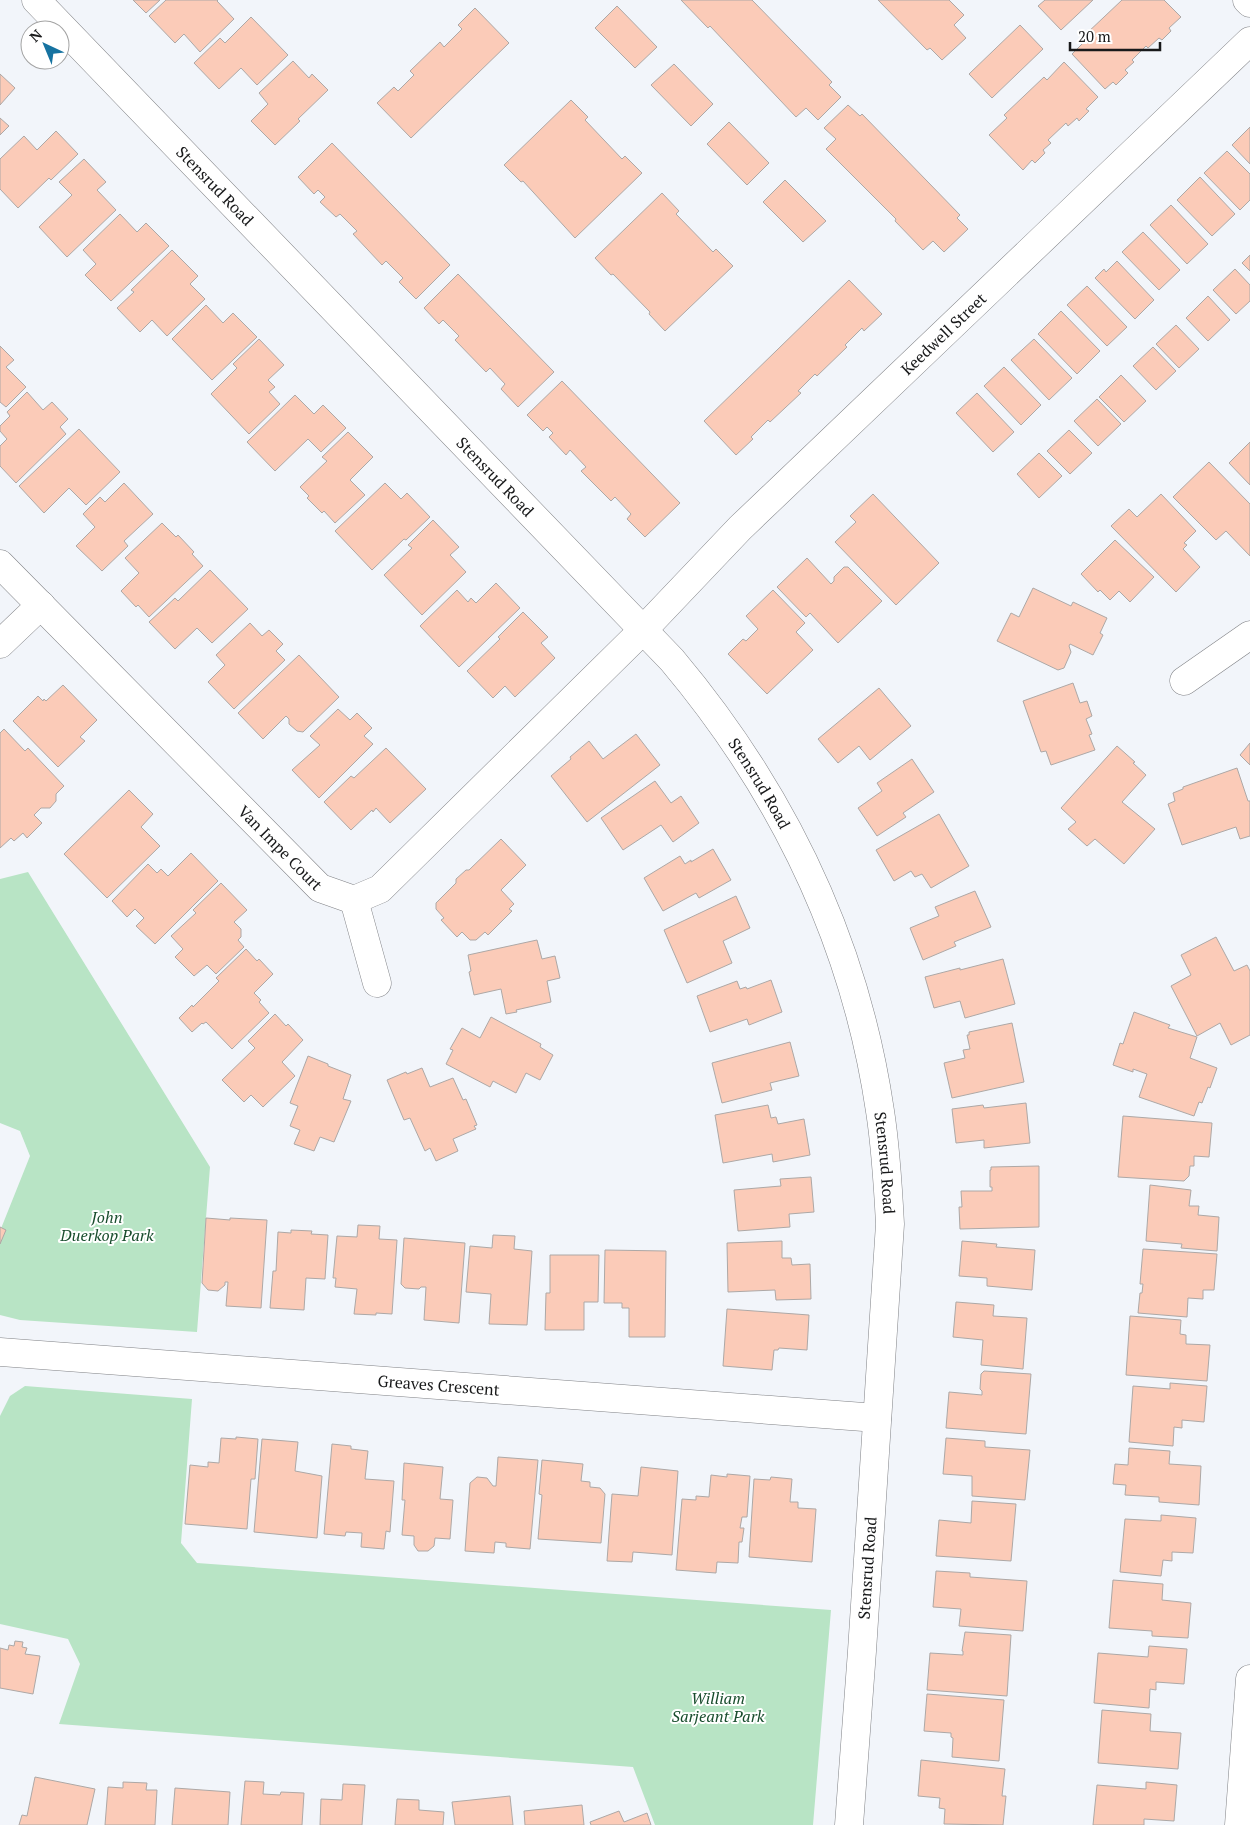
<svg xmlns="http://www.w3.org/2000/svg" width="1250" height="1825" viewBox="0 0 1250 1825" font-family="'PT Serif',serif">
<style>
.green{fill:#b8e4c5}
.building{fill:#fbcbb8;stroke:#ada8a6}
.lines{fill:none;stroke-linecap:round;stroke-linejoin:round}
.minor-casing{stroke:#808286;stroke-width:29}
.minor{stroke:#fff;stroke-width:28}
.labels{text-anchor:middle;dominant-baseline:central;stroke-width:4;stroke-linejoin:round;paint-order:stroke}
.street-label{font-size:16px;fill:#18191a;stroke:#fff}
.park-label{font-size:16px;font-style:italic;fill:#174c2c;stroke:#fff}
</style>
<rect width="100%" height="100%" fill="#f2f5fa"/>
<g class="green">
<polygon points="28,872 210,1167 197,1332 20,1320 0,1315 0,1231 30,1156 20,1131 0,1123 0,879"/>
<polygon points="25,1386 192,1399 181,1543 197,1563 831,1610 813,1825 655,1825 633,1767 59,1724 80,1664 68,1639 0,1624 0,1416 10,1396"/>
</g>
<g class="building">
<polygon points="133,0 160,0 146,13"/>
<polygon points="166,0 218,0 217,1 234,19 200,52 184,34 175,43 149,16"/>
<polygon points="681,0 752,0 832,82 829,85 841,97 818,120 806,108 796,117 710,26 708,28"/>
<polygon points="878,0 949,0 964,15 954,25 966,38 942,60 930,48 927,50"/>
<polygon points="1045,0 1093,0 1061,30 1038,6"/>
<polygon points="1122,0 1164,0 1181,17 1169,28 1171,31 1162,40 1159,38 1148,48 1146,46 1132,60 1134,62 1125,70 1128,73 1116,85 1113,82 1105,89 1072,54 1089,37 1086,34"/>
<polygon points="617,6 657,47 635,68 595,28"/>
<polygon points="475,8 509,43 411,138 377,103 394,87 398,91 414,75 410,71 440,42 444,47 462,29 458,25"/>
<polygon points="251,17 288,55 257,85 241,68 219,89 194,63 220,38 225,43"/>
<polygon points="1020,25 1043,49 992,98 969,74"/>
<polygon points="293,61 309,78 312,74 328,90 298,119 300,121 275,145 251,121 268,104 259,93"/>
<polygon points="1064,62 1098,97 1086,109 1089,111 1079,121 1077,118 1068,126 1066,123 1048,140 1051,143 1043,150 1045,153 1035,163 1032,160 1023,170 989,135 1007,118 1004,115 1044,77 1047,80"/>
<polygon points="674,64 713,104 691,126 651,85"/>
<polygon points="0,74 15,88 0,105"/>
<polygon points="571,100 588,117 585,120 622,159 625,156 642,173 575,238 523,181 521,182 504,165"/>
<polygon points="848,105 860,116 862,114 960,215 957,218 968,229 944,252 933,241 923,250 895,221 896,219 826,149 836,139 824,128"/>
<polygon points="0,118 9,126 0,135"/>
<polygon points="729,122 769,163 747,185 707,144"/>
<polygon points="1250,127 1250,164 1232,145"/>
<polygon points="56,131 78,154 51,180 49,178 18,208 0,189 0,159 24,136 37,150"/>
<polygon points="332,143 450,265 416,299 399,282 403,278 386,261 382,265 353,234 357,231 340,214 336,217 320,202 325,197 318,190 314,194 298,177"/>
<polygon points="1227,151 1250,174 1250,200 1240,210 1204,173"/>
<polygon points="84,159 106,182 97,190 116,210 67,257 39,227 72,195 59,182"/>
<polygon points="1200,177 1235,214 1212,236 1177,200"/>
<polygon points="785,180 826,221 803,242 763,202"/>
<polygon points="662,193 679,211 676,214 713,252 716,249 733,266 665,331 649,314 650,312 613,274 611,275 595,258"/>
<polygon points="1171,205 1208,244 1187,264 1150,225"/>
<polygon points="120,214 137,232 146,223 169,246 111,301 85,275 96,264 83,250"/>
<polygon points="1143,232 1180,270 1159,290 1122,252"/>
<polygon points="172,250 198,276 190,284 205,299 167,336 152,320 140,332 117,308 134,292 131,290"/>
<polygon points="1250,255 1250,271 1242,263"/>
<polygon points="1117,261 1154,300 1135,319 1095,278 1104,269 1106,272"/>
<polygon points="1235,269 1250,285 1250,301 1236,314 1213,290"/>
<polygon points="458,274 554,372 518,407 501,389 505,384 490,368 486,372 455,340 459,336 443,320 439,324 424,308"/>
<polygon points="849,280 882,314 864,331 862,328 845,345 847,347 817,376 815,374 798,391 801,393 770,422 768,420 751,437 753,439 736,455 704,421"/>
<polygon points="1087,286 1127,327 1107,346 1067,305"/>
<polygon points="1208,296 1230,320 1208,341 1186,318"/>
<polygon points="206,305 223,323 233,313 257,337 212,380 172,339"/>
<polygon points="1061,311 1100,351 1077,374 1038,334"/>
<polygon points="1176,325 1199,349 1179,368 1156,344"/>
<polygon points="259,339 284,365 268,380 275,387 269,392 280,404 249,434 211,394 237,368 233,364"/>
<polygon points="1034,339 1072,378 1049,400 1011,360"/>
<polygon points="0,346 14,360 6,367 26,387 6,407 0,402"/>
<polygon points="1153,347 1176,371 1156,390 1133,366"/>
<polygon points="1004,367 1041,405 1021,425 984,386"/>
<polygon points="1121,375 1146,401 1124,422 1099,397"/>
<polygon points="562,381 680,503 645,537 627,519 631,514 615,497 611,501 581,471 586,467 570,450 566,455 549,437 553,433 547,427 543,431 527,415"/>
<polygon points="27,392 43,410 52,402 68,419 60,427 66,434 16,483 0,466 0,446 7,439 0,431 0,426 10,416 7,412"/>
<polygon points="977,393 1014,432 993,452 956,413"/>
<polygon points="295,395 314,414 323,405 346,428 321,452 308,439 275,471 247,442"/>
<polygon points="1097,399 1121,424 1098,446 1074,421"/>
<polygon points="79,429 120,472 86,505 69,488 44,513 19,486"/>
<polygon points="1069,430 1092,453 1070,474 1047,451"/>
<polygon points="348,432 373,457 350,480 365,495 335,523 324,511 322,513 307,498 309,496 300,487 327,461 322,457"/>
<polygon points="1250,442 1250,485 1229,463"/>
<polygon points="1039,453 1062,476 1039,498 1017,474"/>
<polygon points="1209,462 1250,504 1250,556 1226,531 1216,540 1173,497"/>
<polygon points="124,483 153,514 124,541 128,546 102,571 76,546 95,527 83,514 100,497 105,502"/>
<polygon points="385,483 401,499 407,493 430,517 406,540 404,539 372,570 335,531"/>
<polygon points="873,494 939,563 896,605 835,542 856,522 850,516"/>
<polygon points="1161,494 1196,531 1184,543 1187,545 1183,549 1200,567 1176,592 1111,526 1129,509 1137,517"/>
<polygon points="433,520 459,547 450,555 466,572 422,615 384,575 412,548 408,545"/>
<polygon points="162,523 176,537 178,535 194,552 192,554 203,566 149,617 138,605 136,607 121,591 139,573 125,558"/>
<polygon points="1115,540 1154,577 1130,602 1119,591 1110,600 1100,590 1098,592 1081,574"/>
<polygon points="807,558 831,584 834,581 834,577 844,567 848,567 882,601 838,643 810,613 806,617 777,587"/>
<polygon points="210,570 248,609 212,643 197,628 175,649 149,622 175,598 178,601"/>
<polygon points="496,583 520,608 459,667 420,626 457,590 468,602 471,598 476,603"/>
<polygon points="1033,588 1071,606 1073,602 1107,618 1100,633 1103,635 1093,655 1070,644 1069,646 1071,652 1064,668 1058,670 997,641 1011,613 1019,617"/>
<polygon points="773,590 805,623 796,632 813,650 767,694 728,654 743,639 746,641 758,629 746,616"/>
<polygon points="523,612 548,637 541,643 555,658 515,697 505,686 493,698 467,671 500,639 498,637"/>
<polygon points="250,623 262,636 269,630 283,644 276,651 285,660 234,709 208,682 225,665 216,655"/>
<polygon points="299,655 339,697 303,732 297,731 289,724 289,719 286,716 263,739 238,713"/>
<polygon points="1073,683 1080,703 1087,701 1092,716 1086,719 1092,734 1089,735 1095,750 1051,765 1046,751 1041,752 1023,701"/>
<polygon points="63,685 97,720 80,737 85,741 58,767 13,721 38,696 43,701 44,699 46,701"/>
<polygon points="879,688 911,726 870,760 859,746 838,763 818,739"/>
<polygon points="338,709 350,720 357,713 372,728 364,736 373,744 319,798 292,770 320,745 310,736"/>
<polygon points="4,729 25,751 28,748 64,786 56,794 56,801 50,808 41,808 34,815 42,823 27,838 23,833 14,841 11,838 0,848 0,733"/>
<polygon points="636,734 660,765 587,822 551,776 571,759 570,757 589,741 603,759"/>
<polygon points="1250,743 1250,765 1240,755"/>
<polygon points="1117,746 1135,762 1133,763 1146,775 1122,802 1155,829 1124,864 1095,839 1087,846 1068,829 1076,822 1061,808"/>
<polygon points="386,748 426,789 390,823 376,808 373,812 372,810 351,830 324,802 351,776 354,778"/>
<polygon points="912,759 934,792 903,813 906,817 877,836 858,808 882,791 877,783"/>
<polygon points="1237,768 1248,801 1250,801 1250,836 1240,839 1236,827 1182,845 1168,804 1175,801 1173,793 1183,789 1183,787"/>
<polygon points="655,781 671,803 681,796 699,823 673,842 661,825 623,850 601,818"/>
<polygon points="129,790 153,814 141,827 160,846 107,898 64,854"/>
<polygon points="939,814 969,866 931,888 922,874 915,877 911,871 894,881 876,850"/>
<polygon points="501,839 526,865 501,890 514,904 509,909 512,911 488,935 485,932 476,940 470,940 462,932 457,937 441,920 444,918 436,909 436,903 456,883 456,879 466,870 469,870"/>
<polygon points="713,849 731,880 699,898 696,893 663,911 644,878 680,856 685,864 691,860 691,862"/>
<polygon points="191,853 218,881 155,944 136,926 144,918 135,909 127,917 112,901 148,864 157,873 161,869 168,876"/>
<polygon points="221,883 247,910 234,922 241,929 241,937 238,940 244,947 216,974 207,965 194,976 175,957 183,949 171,936 196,913 193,910"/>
<polygon points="975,891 991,927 954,942 956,946 923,960 910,928 939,916 935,907"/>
<polygon points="736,896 750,928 723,941 732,963 687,983 664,930"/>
<polygon points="1216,937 1234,971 1247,965 1250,971 1250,1035 1231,1045 1220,1023 1197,1036 1171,986 1191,975 1181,955"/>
<polygon points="537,940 542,959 555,956 560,978 547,981 551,1002 516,1010 517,1012 506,1014 501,989 474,995 469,972 471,971 468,955"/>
<polygon points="246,949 257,961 259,959 273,974 254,993 261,1000 259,1002 269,1013 232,1049 206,1022 203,1024 202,1023 192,1032 179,1018 192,1005 193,1007 219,981 216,978"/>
<polygon points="1003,959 1015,1004 965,1018 960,1001 934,1008 925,977 960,968 960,970"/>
<polygon points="771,980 782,1012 749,1025 747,1019 710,1032 697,996 737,981 740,989 746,987 747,989"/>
<polygon points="1134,1012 1170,1025 1168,1028 1197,1037 1190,1058 1217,1068 1210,1088 1208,1087 1202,1103 1199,1102 1194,1116 1139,1097 1147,1074 1133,1069 1133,1072 1113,1065 1120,1043 1123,1044"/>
<polygon points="275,1014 286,1026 288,1024 303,1040 282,1062 295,1076 263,1107 251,1095 244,1102 222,1080 255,1048 248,1041"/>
<polygon points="491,1017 541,1044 540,1047 553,1055 540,1080 526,1073 516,1093 493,1081 490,1087 446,1064 453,1050 450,1049 462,1028 480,1038"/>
<polygon points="1012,1023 1024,1082 952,1098 944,1063 965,1058 963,1050 970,1049 967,1035 969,1035 969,1032"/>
<polygon points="790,1042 799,1076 770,1083 772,1090 722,1103 712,1063"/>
<polygon points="308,1056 328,1064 328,1066 351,1075 343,1099 351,1101 334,1142 320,1137 314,1151 294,1144 300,1130 290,1126 298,1106 290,1103"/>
<polygon points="422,1068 430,1087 453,1078 463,1100 466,1099 477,1125 474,1126 476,1129 453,1139 458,1151 436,1161 430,1148 425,1151 410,1118 404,1120 387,1080 406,1072 407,1074"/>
<polygon points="1026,1103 1030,1143 984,1148 984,1140 956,1143 952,1109 983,1105 984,1108"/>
<polygon points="768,1105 771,1118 776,1117 778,1124 804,1119 810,1155 773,1162 772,1154 723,1163 715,1115"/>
<polygon points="1123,1116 1212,1123 1209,1157 1194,1156 1194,1166 1190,1166 1189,1176 1184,1181 1118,1177"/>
<polygon points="1039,1166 1039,1227 960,1229 959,1207 962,1207 961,1191 992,1191 992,1187 990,1187 990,1170 991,1170 991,1167"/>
<polygon points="811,1177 814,1212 789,1214 790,1227 738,1231 734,1190 781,1186 780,1179"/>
<polygon points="1150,1185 1191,1190 1189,1206 1199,1206 1198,1215 1219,1217 1217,1251 1181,1248 1182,1244 1146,1241"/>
<polygon points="206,1218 230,1220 230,1218 267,1220 261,1308 226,1306 228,1282 225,1282 225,1285 218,1291 208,1290 202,1283"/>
<polygon points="358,1225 380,1226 379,1239 397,1240 392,1314 376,1313 376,1315 354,1314 357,1289 335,1287 336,1278 333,1278 337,1236 357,1237"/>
<polygon points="0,1227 6,1230 0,1244"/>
<polygon points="291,1230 312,1231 311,1234 328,1235 325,1279 306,1278 304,1310 270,1308 273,1271 276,1271 278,1232 291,1233"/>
<polygon points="493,1235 515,1236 514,1249 532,1251 527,1325 489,1324 491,1294 466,1292 470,1246 492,1248"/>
<polygon points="404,1238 465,1243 459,1323 424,1320 426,1287 421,1287 419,1289 405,1288 401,1284"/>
<polygon points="782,1241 782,1258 791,1258 792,1265 810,1264 811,1299 776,1300 775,1290 728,1292 727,1243"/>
<polygon points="962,1241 997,1244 996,1247 1035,1250 1032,1290 987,1286 987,1278 959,1276"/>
<polygon points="1143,1249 1217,1254 1214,1290 1203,1290 1203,1299 1188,1298 1187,1317 1138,1313 1140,1293 1142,1293 1143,1284 1140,1284"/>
<polygon points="605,1250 666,1251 665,1337 629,1337 629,1308 622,1308 622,1303 604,1303"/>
<polygon points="550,1255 599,1255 598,1302 584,1302 584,1330 545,1330 546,1293 550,1293"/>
<polygon points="956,1302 994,1305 993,1316 1027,1318 1023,1369 981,1365 983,1340 953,1337"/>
<polygon points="727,1309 809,1315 807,1350 779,1348 778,1350 774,1350 772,1370 723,1366"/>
<polygon points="1130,1316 1181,1320 1180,1334 1186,1335 1186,1344 1210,1345 1207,1381 1126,1375"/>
<polygon points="984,1371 1031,1374 1026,1434 946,1428 949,1392 982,1395 982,1391 980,1389 981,1374"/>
<polygon points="1170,1383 1207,1386 1204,1422 1182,1420 1182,1428 1174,1427 1173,1446 1129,1442 1133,1386 1170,1389"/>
<polygon points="236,1437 258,1439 255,1479 251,1479 247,1529 185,1524 190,1465 208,1467 208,1462 219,1463 221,1438 236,1439"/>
<polygon points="946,1438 985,1441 985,1447 1030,1450 1025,1500 972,1496 972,1476 943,1474"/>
<polygon points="262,1439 298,1442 295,1471 322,1476 317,1538 254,1532"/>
<polygon points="332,1444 351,1446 351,1449 368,1451 365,1479 394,1481 390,1532 386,1531 384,1549 361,1547 362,1533 346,1532 345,1536 324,1534"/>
<polygon points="1129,1448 1170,1451 1169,1464 1201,1466 1199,1505 1159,1502 1159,1497 1125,1495 1126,1485 1113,1484 1115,1464 1128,1465"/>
<polygon points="498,1457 538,1460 530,1549 506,1547 506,1543 495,1542 494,1553 465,1551 470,1483 477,1477 487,1478 493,1486 496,1486"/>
<polygon points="542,1460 583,1464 581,1481 590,1482 590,1487 600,1488 605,1494 601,1543 538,1539 542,1495 539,1494"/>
<polygon points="404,1463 443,1467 440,1499 453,1500 450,1539 435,1538 434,1546 428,1551 418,1551 414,1545 414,1536 402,1535 405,1500 402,1500"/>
<polygon points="641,1467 678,1471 672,1555 633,1552 632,1562 607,1561 612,1494 638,1496"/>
<polygon points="727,1474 750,1476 747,1517 742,1517 740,1528 744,1528 742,1542 739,1542 738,1563 717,1562 716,1573 676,1570 682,1499 696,1500 696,1496 709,1497 711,1475 727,1477"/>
<polygon points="771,1477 792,1479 790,1502 798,1502 798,1508 816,1509 812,1562 749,1557 754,1479 770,1480"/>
<polygon points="972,1501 1016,1504 1011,1561 936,1556 939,1520 971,1523"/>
<polygon points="1161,1515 1196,1518 1193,1553 1172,1552 1172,1561 1163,1560 1161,1576 1120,1572 1125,1519 1161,1521"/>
<polygon points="936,1571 970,1573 970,1577 1027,1581 1023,1631 959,1626 961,1609 933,1607"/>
<polygon points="1113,1580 1163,1584 1162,1600 1191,1603 1188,1638 1152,1636 1152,1631 1109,1628"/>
<polygon points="965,1632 1011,1635 1007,1696 927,1690 930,1653 963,1655 963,1651 962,1651"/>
<polygon points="15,1641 23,1642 22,1647 27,1648 25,1654 40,1656 33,1694 0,1688 0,1648 8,1650 9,1645 14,1646"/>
<polygon points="1149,1646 1187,1649 1184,1684 1156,1682 1156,1690 1150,1689 1149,1708 1094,1703 1098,1653 1148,1657"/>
<polygon points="927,1694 1004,1700 999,1761 952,1757 953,1738 951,1737 951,1733 924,1731"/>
<polygon points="1102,1710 1151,1714 1150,1731 1181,1733 1178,1769 1098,1763"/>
<polygon points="921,1760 1005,1769 1002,1796 1006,1796 1003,1825 944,1824 945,1809 939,1808 940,1798 918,1796"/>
<polygon points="35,1777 95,1789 87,1825 19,1825 22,1815 27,1816"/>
<polygon points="245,1781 264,1782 263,1794 280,1795 281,1792 304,1793 302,1825 241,1825"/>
<polygon points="123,1782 147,1783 146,1790 157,1790 155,1825 105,1825 108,1787 123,1788"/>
<polygon points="1146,1782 1177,1785 1174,1821 1144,1819 1144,1825 1093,1825 1097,1785 1146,1789"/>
<polygon points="343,1784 365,1785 362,1825 320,1825 321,1799 342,1800"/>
<polygon points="175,1788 230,1792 228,1825 172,1825"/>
<polygon points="510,1796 513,1825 455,1825 452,1802"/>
<polygon points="397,1799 419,1800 419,1810 444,1812 443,1825 395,1825"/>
<polygon points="582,1805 584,1825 525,1825 524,1811"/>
<polygon points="619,1811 624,1822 647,1813 651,1825 591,1825 590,1822"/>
</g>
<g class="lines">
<defs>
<g id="minor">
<path id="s1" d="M36 0 672 660C782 791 855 941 880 1111 886 1149 888 1186 890 1224L862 1651 849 1825"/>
<polyline points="1247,0 1250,3"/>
<path id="s2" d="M0 564 320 888 354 900 380 889 643 630 740 528 1250 41"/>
<polyline points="0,644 41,605"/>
<polyline points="1184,681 1250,635"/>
<polyline points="354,900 377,983"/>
<path id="s3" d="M0 1352 877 1418"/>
<polyline points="1239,1825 1250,1679"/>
</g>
</defs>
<use href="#minor" class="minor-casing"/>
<use href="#minor" class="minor"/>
</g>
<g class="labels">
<g class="street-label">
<text stroke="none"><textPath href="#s1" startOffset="258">Stensrud Road</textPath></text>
<text stroke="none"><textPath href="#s2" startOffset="1311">Keedwell Street</textPath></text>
<text stroke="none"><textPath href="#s1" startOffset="662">Stensrud Road</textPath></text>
<text stroke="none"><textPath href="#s1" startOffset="1068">Stensrud Road</textPath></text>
<text stroke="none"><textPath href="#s2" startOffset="399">Van Impe Court</textPath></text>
<text stroke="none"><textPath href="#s1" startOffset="1472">Stensrud Road</textPath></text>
<text stroke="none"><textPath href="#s3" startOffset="440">Greaves Crescent</textPath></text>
<text transform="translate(867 1568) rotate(-86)">Stensrud Road</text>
</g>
<g class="park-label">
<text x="107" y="1217">John<tspan x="107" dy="18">Duerkop Park</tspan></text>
<text x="718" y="1698">William<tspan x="718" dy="18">Sarjeant Park</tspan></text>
</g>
</g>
<g transform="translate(45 45) rotate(316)"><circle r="24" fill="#ffffff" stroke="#a3a3a3"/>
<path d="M0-4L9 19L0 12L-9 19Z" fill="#1673a1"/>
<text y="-8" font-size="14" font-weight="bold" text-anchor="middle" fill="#18191a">N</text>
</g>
<path d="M1070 42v8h90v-8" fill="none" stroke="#18191a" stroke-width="2.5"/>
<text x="1078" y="42" font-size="15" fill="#18191a" stroke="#ffffff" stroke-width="4" paint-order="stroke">20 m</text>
</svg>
